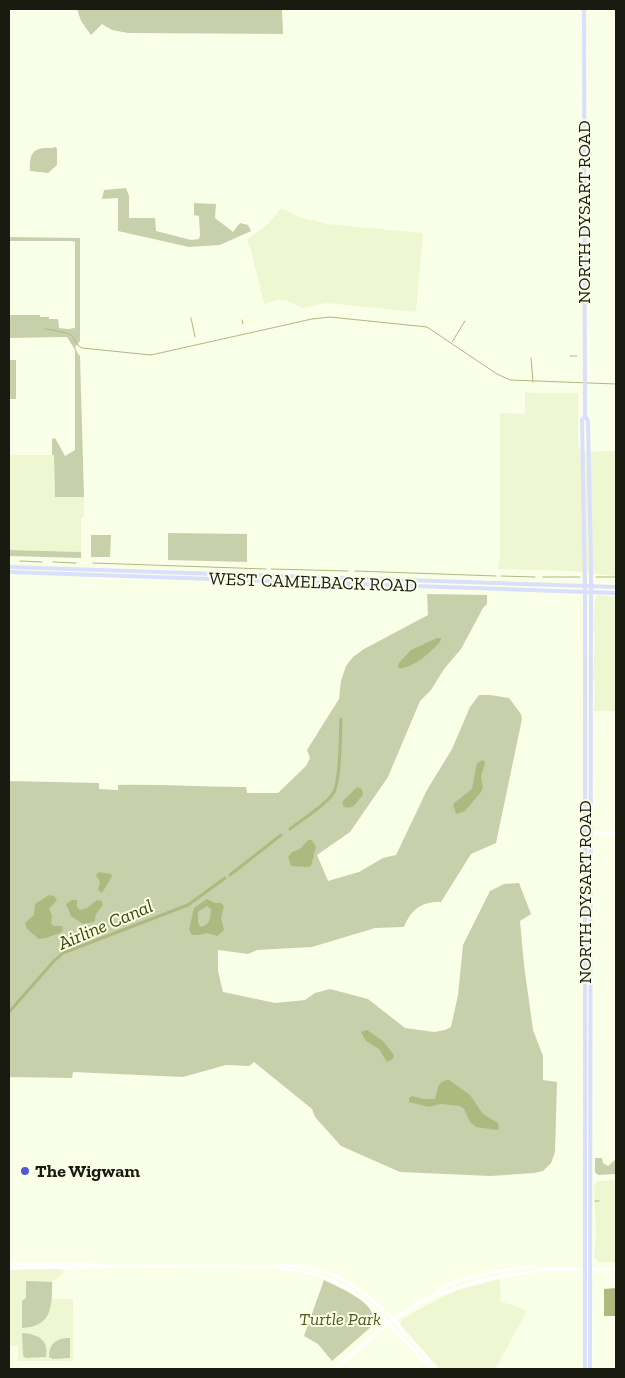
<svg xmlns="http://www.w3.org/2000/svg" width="625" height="1378" viewBox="0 0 625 1378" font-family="'Zilla Slab',serif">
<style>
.built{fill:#eff7d2}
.green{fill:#c7d0aa}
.water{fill:#aeb980;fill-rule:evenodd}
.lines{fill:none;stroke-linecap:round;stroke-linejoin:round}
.stream{stroke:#aeb980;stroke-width:1}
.canal{stroke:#aeb980;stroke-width:3}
.tertiary{stroke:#fff;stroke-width:3}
.secondary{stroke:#fff;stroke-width:3}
.primary{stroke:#dadffd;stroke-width:4}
.poi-dot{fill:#5656cd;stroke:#faffe8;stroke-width:2}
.labels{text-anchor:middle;stroke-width:4;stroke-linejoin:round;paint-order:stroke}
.street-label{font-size:18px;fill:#191b11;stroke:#faffe8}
.poi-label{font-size:18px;font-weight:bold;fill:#191b11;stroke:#faffe8;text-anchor:start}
.park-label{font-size:18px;font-style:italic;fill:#4f5919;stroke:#faffe8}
.water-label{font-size:19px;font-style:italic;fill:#3d4600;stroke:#faffe8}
</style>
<rect width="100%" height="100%" fill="#faffe8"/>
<g class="built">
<polygon points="280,209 283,209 299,217 327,224 423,233 416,312 327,303 303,308 287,301 278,300 264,304 250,247 247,240 269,223"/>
<polygon points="525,391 531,393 578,393 578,440 580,452 616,451 616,576 571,571 498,569 500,558 500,413 525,414"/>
<polygon points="9,455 54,455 55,497 84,497 84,517 81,518 81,552 9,550"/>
<polygon points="598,595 616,597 616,711 594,711 595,689 593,676 595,638 593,627 595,599"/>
<polygon points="616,1180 616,1262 598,1262 594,1257 596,1237 594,1184 598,1181"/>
<polygon points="28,1269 58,1269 64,1271 57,1279 53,1281 52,1299 73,1299 73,1359 71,1361 18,1361 18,1346 9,1346 9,1270"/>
<polygon points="500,1279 501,1302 516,1306 527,1311 495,1369 440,1369 400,1325 402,1319 442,1297 458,1290"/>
</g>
<g class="green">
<polygon points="77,9 282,9 283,34 128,33 112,30 102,24 91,35 81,21"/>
<path d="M 56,147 L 57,149 L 57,165 L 48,173 L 30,171 C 30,163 29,152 39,149 C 44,147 50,149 56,147 Z"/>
<polygon points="126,188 129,196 129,218 155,218 156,231 191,240 199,239 200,235 199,216 194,215 194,203 216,204 215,218 233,232 240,223 248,225 251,231 220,245 189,247 118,231 118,198 102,199 104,190"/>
<polygon points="9,237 80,238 80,341 75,347 78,354 80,356 84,497 55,497 54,455 52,455 52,439 55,438 65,456 75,450 75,350 67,337 9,338 9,315 40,315 40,317 49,317 49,319 58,319 59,328 68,329 75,328 75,242 73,241 9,241"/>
<rect x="9" y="360" width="7" height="39"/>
<polygon points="168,533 247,534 247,562 168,560"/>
<polygon points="91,535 111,535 110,557 91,557"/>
<polygon points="9,550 81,552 81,558 9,556"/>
<path d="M 427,594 L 487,595 L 487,604 L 483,608 L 461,649 L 444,669 L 431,690 L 420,701 L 388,777 L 350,832 L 317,855 L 328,881 L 359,872 L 383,858 L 396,855 L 427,790 L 452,749 L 470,707 L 479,695 L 490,695 L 509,698 L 521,714 L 522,719 L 496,843 L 471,854 L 441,902 C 421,901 411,910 404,927 L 375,928 L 312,947 L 257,950 L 248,954 L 218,950 L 218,971 L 223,992 L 275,1003 L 305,1000 L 315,993 L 330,989 L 368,999 L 405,1028 L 434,1032 L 445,1030 L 451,1027 L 458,995 L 463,945 L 490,891 L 504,884 L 519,883 L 531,914 L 520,921 L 524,965 L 533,1030 L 543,1056 L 543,1080 L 557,1082 L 555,1152 L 551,1163 L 543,1171 L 534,1173 L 490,1176 L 400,1172 L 341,1146 L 315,1117 L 312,1109 L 254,1062 L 249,1066 L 226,1065 L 183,1077 L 73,1072 L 72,1078 L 9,1077 L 9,781 L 99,783 L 99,789 L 118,790 L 118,785 C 159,784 199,787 240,787 L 246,787 L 247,793 L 278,793 L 306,766 L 310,758 L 307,750 L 339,699 L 341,681 L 346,666 L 353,657 L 364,649 L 428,615 Z"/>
<polygon points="595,1158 602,1158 603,1163 608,1166 616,1159 616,1174 598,1175 595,1172"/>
<path d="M 324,1280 C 337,1287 383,1304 372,1326 L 332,1361 L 318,1344 L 304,1336 Z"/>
<path d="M 26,1281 L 52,1282 C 52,1304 53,1327 22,1328 L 22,1301 L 26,1298 Z"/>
<path d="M 22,1333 C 37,1334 49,1339 46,1357 L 26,1358 L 23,1356 Z"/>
<path d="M 70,1338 L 70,1358 L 53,1359 L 49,1357 C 49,1343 57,1338 70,1338 Z"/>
</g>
<g class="water">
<path d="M 437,638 L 441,638 L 440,642 C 431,652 411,670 398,668 L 399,663 L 411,650 Z"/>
<polygon points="483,760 485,763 481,777 483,787 481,792 465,811 456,814 453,804 472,789 477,763"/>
<path d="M 357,787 L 362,789 L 363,795 C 355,803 356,809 344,807 L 342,802 Z"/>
<polygon points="308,840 312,840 316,847 311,866 308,867 291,866 288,857 292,852 300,849"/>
<polygon points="99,872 111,874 112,876 102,893 98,890 100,882 96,875"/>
<polygon points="49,895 54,896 57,900 49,909 52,915 51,924 54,926 62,926 63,930 60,933 46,938 39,939 27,929 25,923 34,915 35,904"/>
<path d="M 207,899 L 215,903 L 221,903 L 224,906 L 221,918 L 224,930 L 217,936 L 207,933 L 199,935 L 192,935 L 189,930 L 194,908 ZM 207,906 L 211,909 C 210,918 211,925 200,927 L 198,922 L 198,912 Z"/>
<polygon points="72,900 77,900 77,907 80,910 87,908 97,900 102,901 103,905 96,914 94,922 83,924 71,916 66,904"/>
<polygon points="367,1030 383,1041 394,1055 393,1059 387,1062 379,1049 366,1041 361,1032"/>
<path d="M 449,1080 L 470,1095 L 483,1114 L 498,1123 L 499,1129 L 496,1130 L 476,1127 L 470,1122 L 464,1109 L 460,1106 L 440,1104 L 429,1107 L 409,1102 L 409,1098 L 412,1096 L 424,1099 L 435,1099 C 438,1090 437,1080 449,1080 Z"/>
<polygon points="616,1288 616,1316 604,1316 604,1289"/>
</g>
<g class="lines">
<g class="stream">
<polyline points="191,318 195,337"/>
<polyline points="242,320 243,324"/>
<path d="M 45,329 C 50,330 68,332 71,335 C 76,339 75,345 82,348 L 151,355 L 312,319 L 330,317 L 427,327 L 497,374 L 510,380 L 616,384"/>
<polyline points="452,342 465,321"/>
<polyline points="570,356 577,356"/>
<polyline points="531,358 533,382"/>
<polyline points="20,561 42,562"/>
<polyline points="53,562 76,563"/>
<polyline points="93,563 266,569"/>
<polyline points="271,569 348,571"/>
<polyline points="355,571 496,576"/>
<polyline points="501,576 535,577"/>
<polyline points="543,577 580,577"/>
<polyline points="596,577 616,577"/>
<polyline points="595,1201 599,1201"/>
</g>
<g class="canal">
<path d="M 290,829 C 302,819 322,808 332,795 C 341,785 340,735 341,719"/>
<polyline points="230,875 281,835"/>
<polyline points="9,1012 54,961 63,953 188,905 225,878"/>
</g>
<g class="tertiary">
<polyline points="585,833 616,833"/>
<path d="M 9,1264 L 86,1264 L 106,1266 L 279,1267 L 282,1265 C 352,1266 385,1310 428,1359 L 429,1364"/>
<path d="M 279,1267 L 282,1269 C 352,1273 381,1315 424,1362 L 429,1364 L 435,1369"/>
<polyline points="9,1268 103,1267"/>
</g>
<g class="secondary">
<path d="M 437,1293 L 441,1294 C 460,1287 478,1280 497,1277 C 511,1274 527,1275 539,1269"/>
<path d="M 335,1369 L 388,1323 L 412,1307 L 437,1293 C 446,1278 516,1268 534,1266 L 539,1269 L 616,1269"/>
</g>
<g class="primary">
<polyline points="584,9 585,416 588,421 591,562 590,1369"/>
<polyline points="585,416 582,420 585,591 585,1369"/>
<polyline points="9,567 616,587"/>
<polyline points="9,572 616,593"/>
</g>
</g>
<circle class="poi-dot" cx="25" cy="1171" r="5"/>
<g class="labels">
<g class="street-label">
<text transform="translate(584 212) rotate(-90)" y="6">NORTH DYSART ROAD</text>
<text transform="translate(313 582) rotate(2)" y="6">WEST CAMELBACK ROAD</text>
<text transform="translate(585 892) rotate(-90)" y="6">NORTH DYSART ROAD</text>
</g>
<g class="poi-label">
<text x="35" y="1177">The Wigwam</text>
</g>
<g class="park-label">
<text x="340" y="1325">Turtle Park</text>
</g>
<g class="water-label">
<text transform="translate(105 924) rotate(-23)" y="7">Airline Canal</text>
</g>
</g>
<rect width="625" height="1378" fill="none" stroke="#191b11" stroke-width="20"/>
</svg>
